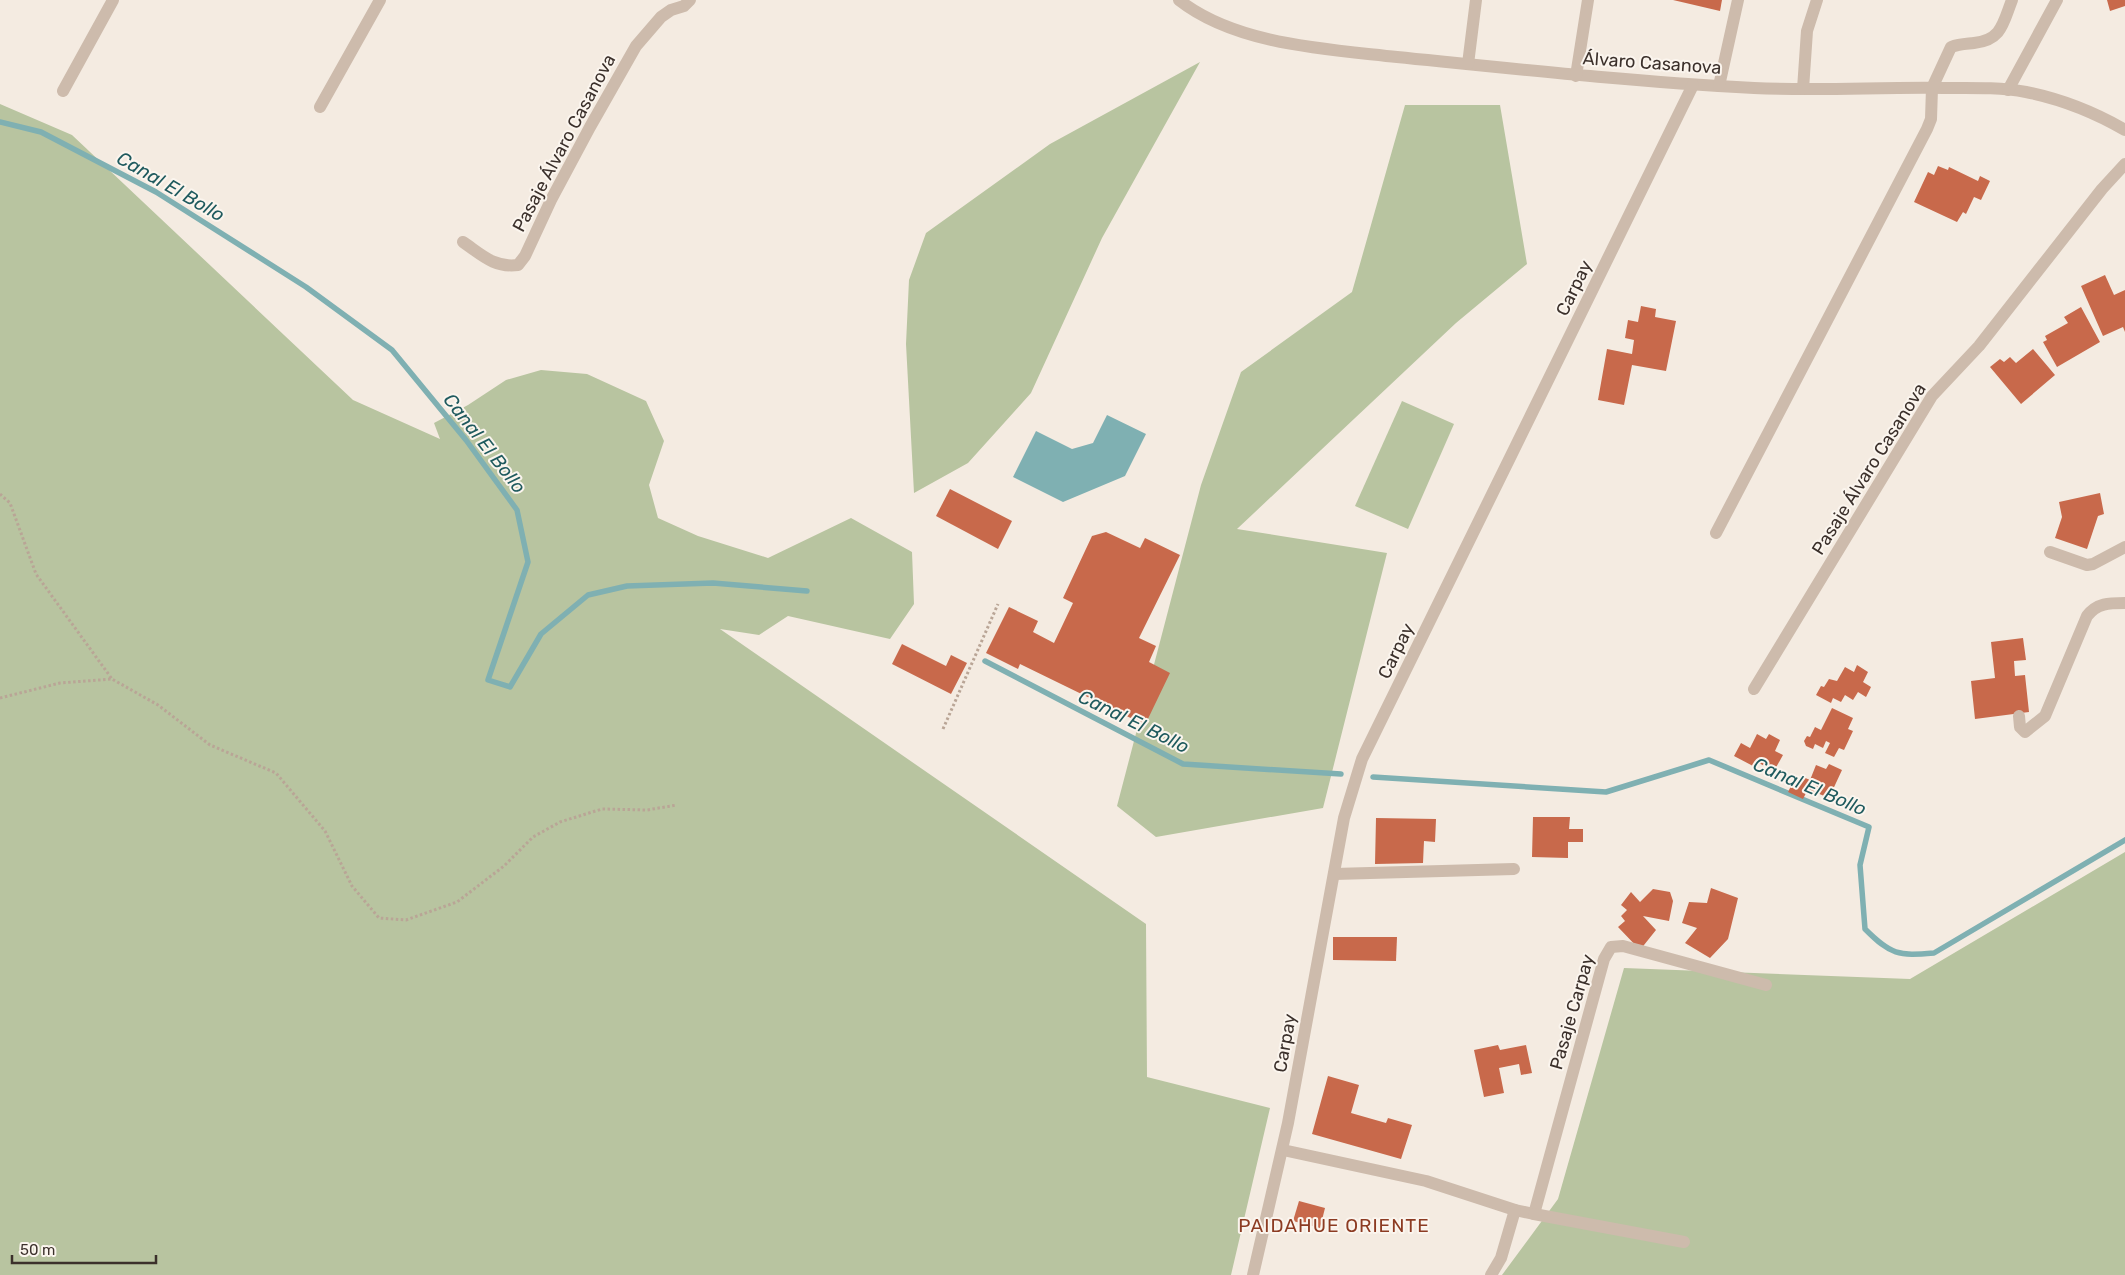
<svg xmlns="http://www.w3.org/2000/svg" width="2125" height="1275" viewBox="0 0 2125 1275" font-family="Rubik,sans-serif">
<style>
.green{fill:#b8c4a0}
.water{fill:#7fb0b2}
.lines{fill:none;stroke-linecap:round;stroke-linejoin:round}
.stream{stroke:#7fb0b2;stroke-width:5.5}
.building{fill:#c8694b}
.path{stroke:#b9a596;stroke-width:3;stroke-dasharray:2.5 2.5;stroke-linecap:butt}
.minor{stroke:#cdbbac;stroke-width:12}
.labels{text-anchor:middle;stroke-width:4;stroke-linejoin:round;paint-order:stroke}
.street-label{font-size:18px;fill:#3b302b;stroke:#fbf5ee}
.water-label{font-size:19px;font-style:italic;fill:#1f5a5e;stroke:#fbf5ee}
.neighbourhood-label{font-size:19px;letter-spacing:1px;fill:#8c3b22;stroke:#fbf5ee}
</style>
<rect width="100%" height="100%" fill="#f4ebe1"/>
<g class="green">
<polygon points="1200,62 1102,238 1031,393 968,463 914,493 906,344 909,280 926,233 1050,144"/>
<polygon points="0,104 72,135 353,400 440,439 434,423 468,405 506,380 541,370 587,374 646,401 664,441 649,485 658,518 698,536 768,558 851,518 912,552 914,604 890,639 788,616 759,635 720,629 1146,924 1147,1077 1270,1108 1231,1275 0,1275"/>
<polygon points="1405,105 1500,105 1527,264 1456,323 1237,529 1387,553 1323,808 1156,837 1117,806 1201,485 1241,372 1352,292"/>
<polygon points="1402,401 1454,424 1408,529 1355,506"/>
<polygon points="2125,852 2125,1275 1502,1275 1558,1199 1624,968 1910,979"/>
</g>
<polygon class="water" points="1107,415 1146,434 1125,476 1063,502 1013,477 1036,431 1072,449 1093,443"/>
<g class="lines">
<g class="stream">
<polyline points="0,122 41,132 156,192 306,287 392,350 466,440 517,510 528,562 488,680 510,687 541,634 588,595 627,586 713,583 807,591"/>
<polyline points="985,661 1183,764 1341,774"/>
<path d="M 1373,777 L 1606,792 L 1709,760 L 1869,827 L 1860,865 L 1865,929 C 1891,955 1898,956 1934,953 L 2125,840"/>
</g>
</g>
<g class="building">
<polygon points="1673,0 1722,0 1720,11"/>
<polygon points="2107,0 2125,0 2125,6 2110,11"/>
<polygon points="1938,166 1948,170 1949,167 1978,181 1980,176 1990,181 1981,200 1974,197 1966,214 1963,212 1957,222 1914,202 1928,172 1934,175"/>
<polygon points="2105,275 2114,295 2125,290 2125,332 2123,327 2103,336 2081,286"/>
<polygon points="1641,306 1656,309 1655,317 1676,321 1666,371 1632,365 1624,405 1598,400 1607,349 1632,354 1634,340 1625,338 1628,320 1638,322"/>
<polygon points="2081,307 2100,342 2057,367 2043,342 2047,340 2045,336 2068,323 2064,317"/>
<polygon points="2033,349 2055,375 2021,404 1990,367 2000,359 2004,362 2010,357 2016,363"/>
<polygon points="950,489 1012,521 998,549 936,516"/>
<polygon points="2100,493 2104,514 2098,516 2087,549 2055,538 2062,517 2059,502"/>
<polygon points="1106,532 1140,548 1145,538 1180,555 1139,638 1156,646 1149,662 1170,673 1145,725 1020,664 1018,669 986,653 1009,607 1038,621 1033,632 1054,643 1073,603 1063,598 1092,536"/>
<polygon points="2023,638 2026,660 2014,661 2015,676 2025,675 2029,712 1975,719 1971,681 1995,678 1991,642"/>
<polygon points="902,644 946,666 951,655 967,663 951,694 892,664"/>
<polygon points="1857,665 1868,672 1863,682 1871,687 1866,697 1858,692 1853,700 1845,695 1841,702 1833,698 1831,703 1816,695 1821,686 1824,687 1829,679 1837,681 1845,667 1854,672"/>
<polygon points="1832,708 1853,718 1848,729 1853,731 1844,750 1839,748 1834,757 1825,753 1830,743 1826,741 1823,748 1815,744 1813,749 1806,746 1804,741 1807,736 1810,737 1815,727 1821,730"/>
<polygon points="1757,734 1766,739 1769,734 1780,740 1775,751 1783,755 1774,771 1755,761 1753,766 1734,756 1741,743 1750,748"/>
<polygon points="1829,764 1842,770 1829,798 1817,793 1815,797 1806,793 1803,799 1788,792 1793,782 1799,785 1803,777 1810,780 1816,765 1826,769"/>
<polygon points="1533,817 1570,817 1569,829 1583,829 1583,842 1568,842 1568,858 1532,857"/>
<polygon points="1376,818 1436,819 1435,842 1424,841 1423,863 1375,864"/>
<polygon points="1711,888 1738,898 1728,939 1710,958 1685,943 1697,928 1682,923 1689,902 1707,903"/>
<polygon points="1653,889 1670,892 1673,901 1669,921 1643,916 1656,930 1640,950 1618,927 1625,921 1621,916 1627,910 1621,905 1631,892 1640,902"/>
<polygon points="1333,937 1397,937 1396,961 1333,960"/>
<polygon points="1498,1045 1500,1050 1526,1045 1532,1073 1521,1075 1519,1064 1499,1068 1504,1093 1484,1097 1474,1050"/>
<polygon points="1328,1076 1359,1085 1351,1113 1386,1123 1388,1118 1412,1125 1401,1159 1312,1134"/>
<polygon points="1299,1201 1325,1208 1320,1228 1293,1221"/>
</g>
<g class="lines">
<g class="path">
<polyline points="0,494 10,503 36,574 112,679"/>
<polyline points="0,698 60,683 112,679 158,705 210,745 276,773 325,831 352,886 379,918 406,920 457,902 504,866 533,837 560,822 602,809 647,810 677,805"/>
<polyline points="943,729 998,604"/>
</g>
<g class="minor">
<path d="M 1179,0 C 1236,45 1327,49 1397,57 C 1516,69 1635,82 1754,88 C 1817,91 1881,87 1944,88 C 1971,88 1999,87 2026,92 C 2061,99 2094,112 2125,130"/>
<polyline points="1468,64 1476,0"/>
<polyline points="1576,76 1588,0"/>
<polyline points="1719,86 1738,0"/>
<polyline points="1803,89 1807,31 1817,0"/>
<polyline points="2008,90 2057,0"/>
<polyline points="63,91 113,0"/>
<polyline points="320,107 380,0"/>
<path d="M 463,242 C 482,255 494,268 518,265 L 525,256 L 551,200 L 590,127 L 636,46 L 661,17 L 671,10 L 684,6 L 690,0"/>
<path d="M 1716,533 L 1927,129 L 1931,119 L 1932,88 L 1951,47 C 1959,44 1965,44 1974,43 C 2002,40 2003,23 2012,0"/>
<polyline points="2050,552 2087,565 2093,564 2125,547"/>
<polyline points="1754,689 1932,396 1979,346 2102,189 2125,164"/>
<path d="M 2019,716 L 2020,727 L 2025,732 L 2045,716 L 2087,616 C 2097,603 2109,603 2125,603"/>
<polyline points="1334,874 1514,869"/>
<polyline points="1283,1150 1426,1181 1515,1210 1534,1214 1604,959 1611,947 1623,946 1766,985"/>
<polyline points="1534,1214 1684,1242"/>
<polyline points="1253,1275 1288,1123 1344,818 1362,759 1693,85"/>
<polyline points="1491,1275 1501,1258 1515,1210"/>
</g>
</g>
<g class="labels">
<g class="street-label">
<text transform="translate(1652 63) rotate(4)" y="6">Álvaro Casanova</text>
<text transform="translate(564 143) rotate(-62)" y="6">Pasaje Álvaro Casanova</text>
<text transform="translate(1574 288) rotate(-64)" y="6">Carpay</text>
<text transform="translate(1869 469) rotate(-58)" y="6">Pasaje Álvaro Casanova</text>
<text transform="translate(1396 651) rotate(-64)" y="6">Carpay</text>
<text transform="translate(1572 1012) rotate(-74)" y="6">Pasaje Carpay</text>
<text transform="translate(1285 1043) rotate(-80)" y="6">Carpay</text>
</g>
<g class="water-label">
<text transform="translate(171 186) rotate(30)" y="7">Canal El Bollo</text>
<text transform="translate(485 443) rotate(52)" y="7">Canal El Bollo</text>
<text transform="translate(1134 721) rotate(26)" y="7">Canal El Bollo</text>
<text transform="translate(1810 786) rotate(23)" y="7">Canal El Bollo</text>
</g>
<g class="neighbourhood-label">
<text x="1334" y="1232">PAIDAHUE ORIENTE</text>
</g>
</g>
<path d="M12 1255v8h144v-8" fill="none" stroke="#3b302b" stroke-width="2.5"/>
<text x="20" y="1255" font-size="15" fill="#3b302b" stroke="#fbf5ee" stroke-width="4" paint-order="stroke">50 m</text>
</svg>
